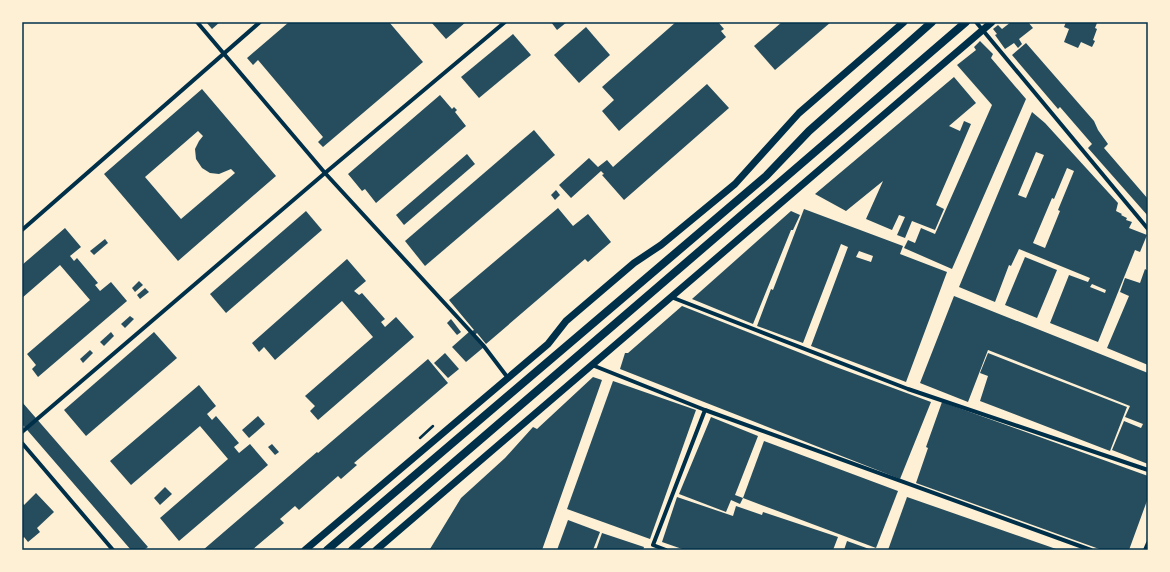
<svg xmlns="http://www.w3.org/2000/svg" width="1170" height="572" viewBox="0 0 1170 572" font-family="'Fira Sans',sans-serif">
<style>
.building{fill:#264d5e;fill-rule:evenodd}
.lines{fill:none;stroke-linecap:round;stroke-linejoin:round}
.path{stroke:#003049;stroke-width:2.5}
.minor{stroke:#003049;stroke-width:4}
.tertiary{stroke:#003049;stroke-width:7}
.secondary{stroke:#003049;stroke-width:8}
.neatline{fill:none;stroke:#003049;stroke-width:1.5}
</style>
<rect width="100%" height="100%" fill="#fdf0d5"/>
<g class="building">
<polygon points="206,22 220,22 212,29"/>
<polygon points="289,22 389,22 423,62 323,147 318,142 323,137 258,60 253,65 247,58"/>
<polygon points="431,22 466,22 446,39"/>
<polygon points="551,22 567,22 557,30"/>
<polygon points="676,22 718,22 724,29 721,31 726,37 619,131 602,111 614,100 602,87"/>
<polygon points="782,22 831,22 775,70 754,46"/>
<polygon points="1011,22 1028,22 1033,28 1019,39 1022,44 1018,48 1014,43 1005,49 995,35 997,34 993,29 998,25 1002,29"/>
<polygon points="1066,22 1095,22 1097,23 1095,28 1097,29 1093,40 1095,41 1092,47 1081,42 1078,48 1064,42 1069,29 1064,27"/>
<polygon points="586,27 610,55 579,83 554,55"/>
<polygon points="513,34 531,55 479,98 461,77"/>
<polygon points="980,41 993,54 991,58 1026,99 952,269 904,248 908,240 915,243 921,228 935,234 992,105 957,65 976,50 974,47"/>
<polygon points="1026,43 1094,121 1098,130 1108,144 1104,148 1148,199 1148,216 1088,148 1092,144 1060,107 1058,109 1012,55"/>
<polygon points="954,77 976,103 949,126 960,131 964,121 971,124 936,205 944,209 935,230 912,221 905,238 897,235 905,217 899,215 892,230 866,219 883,181 846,211 815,194"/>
<polygon points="707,84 729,108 624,200 602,175 604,174 601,171 571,198 559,185 589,158 598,167 607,160 613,167"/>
<path d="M 202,89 L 276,176 L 178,261 L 104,174 ZM 198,131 L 203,136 L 199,141 L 195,149 L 196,159 L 202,168 L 210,173 L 219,174 L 231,169 L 235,173 L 181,219 L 145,177 Z"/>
<polygon points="440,95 452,109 454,107 457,110 455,112 466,126 376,203 365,189 362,191 348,174"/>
<path d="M 1032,112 L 1045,123 L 1118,203 L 1116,211 L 1122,214 L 1121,215 L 1127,218 L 1126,220 L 1132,222 L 1129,228 L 1147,235 L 1140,252 L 1135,250 L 1098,342 L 1050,323 L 1069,275 L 1088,282 L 1090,278 L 1019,249 L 1011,266 L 1009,265 L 995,302 L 959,287 ZM 1036,152 L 1044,155 L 1026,198 L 1018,195 ZM 1067,168 L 1074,171 L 1058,210 L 1060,211 L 1045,248 L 1033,243 L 1052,198 L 1054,199 ZM 1092,284 L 1106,290 L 1105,293 L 1090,287 Z"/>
<polygon points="534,130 555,155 425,266 405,241"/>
<polygon points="467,154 475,164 404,225 396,215"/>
<polygon points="556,190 560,195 555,200 551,195"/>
<polygon points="558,208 573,226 588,214 611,242 588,262 585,259 486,344 477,333 475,335 472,331 474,330 449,300"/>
<path d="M 804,209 L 903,246 L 900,254 L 947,272 L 906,382 L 811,346 L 848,247 L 841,244 L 803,343 L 757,326 L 771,289 L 773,290 ZM 859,251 L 873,256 L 871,262 L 856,257 Z"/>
<polygon points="306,211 322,230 226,313 210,294"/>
<polygon points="791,211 800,215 793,230 791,230 753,324 692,299"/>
<polygon points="65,228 81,247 70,256 74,261 77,258 98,283 95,285 100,291 111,282 127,301 38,377 32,369 36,365 27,354 90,300 60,265 22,298 22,265"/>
<polygon points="105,239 108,243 94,255 90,251"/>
<polygon points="1025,257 1057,270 1037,318 1005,305"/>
<polygon points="347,259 366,281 354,291 359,295 362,293 385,319 381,322 385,327 396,317 414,337 318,420 310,411 315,406 305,396 373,337 342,301 275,360 264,347 259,352 252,343"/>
<polygon points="1145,269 1148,271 1148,365 1107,348 1129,296 1120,292 1125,278 1140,283"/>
<polygon points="139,281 143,285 135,292 132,288"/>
<polygon points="145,288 149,292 140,299 137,295"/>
<polygon points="954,296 1148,373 1148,464 1112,450 1124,421 1141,428 1143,424 1125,417 1130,406 988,350 968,402 920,383"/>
<polygon points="682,306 836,367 931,402 900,479 620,369 625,353 628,353"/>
<polygon points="130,316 134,319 125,328 121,324"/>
<polygon points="451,319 461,332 457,335 447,323"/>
<polygon points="470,331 484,347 466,362 452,347"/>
<polygon points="111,332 114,336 104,346 100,342"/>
<polygon points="154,332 177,358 86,436 64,410"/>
<polygon points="90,350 93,353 83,363 80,359"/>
<polygon points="445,353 459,369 448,378 434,363"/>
<polygon points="988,353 1127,407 1110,451 980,401 988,376 980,373"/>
<polygon points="428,359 448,383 354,463 357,465 341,479 338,476 299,510 295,506 280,519 284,523 252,550 203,550 317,452 318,453"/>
<polygon points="593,377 602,380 542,550 433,550 430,549 461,498 505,458 533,427 537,429"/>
<polygon points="613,381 696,410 650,539 567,509"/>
<polygon points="199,385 216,406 207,414 212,420 216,416 239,443 234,447 239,453 250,444 268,465 179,541 160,518 228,459 200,426 131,485 110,461"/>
<polygon points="22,402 148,547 145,549 146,550 131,550 22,424"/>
<polygon points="942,402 1148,476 1148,498 1129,550 1102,550 916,483 928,448 926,447"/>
<polygon points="258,416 265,424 249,438 242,430"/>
<polygon points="711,417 758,436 735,495 743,498 740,504 731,500 726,512 679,494"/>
<polygon points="764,441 898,491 876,548 743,498"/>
<polygon points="272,444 279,452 275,455 268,447"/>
<polygon points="165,487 172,494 160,505 154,498"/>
<polygon points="36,493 54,512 37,528 40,532 28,542 24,537 22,539 22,502 24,505"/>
<polygon points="677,497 733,516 736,506 762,515 763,512 838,537 833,550 685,550 662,542"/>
<polygon points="907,497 1059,550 888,550"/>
<polygon points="568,520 600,532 593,550 557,550"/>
<polygon points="602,533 644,547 643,550 596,550"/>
<polygon points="847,541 872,550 844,550"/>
</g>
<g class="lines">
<polyline class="path" points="420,438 433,426"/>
<g class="minor">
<polyline points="197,22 325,173 483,345 508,378"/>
<polyline points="976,22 1148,229"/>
<polyline points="22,230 260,22"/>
<polyline points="671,297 908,389 1148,470"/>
<polyline points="592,365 705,410 1091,550"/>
<polyline points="22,432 325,173 505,22"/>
<polyline points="22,443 113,550"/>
<polyline points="666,550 653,545 705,410"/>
<polyline points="1145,550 1148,543"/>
</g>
<g class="tertiary">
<polyline points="305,550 548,344 566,321 634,263 661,245 735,184 799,113 904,22"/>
<polyline points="376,550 992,22"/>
</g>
<g class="secondary">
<polyline points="327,550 766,176 809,131 932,22"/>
<polyline points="352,550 966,22"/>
</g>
</g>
<rect width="1170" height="572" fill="none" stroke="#fdf0d5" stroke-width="46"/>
<rect x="23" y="23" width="1124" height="526" class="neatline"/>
</svg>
